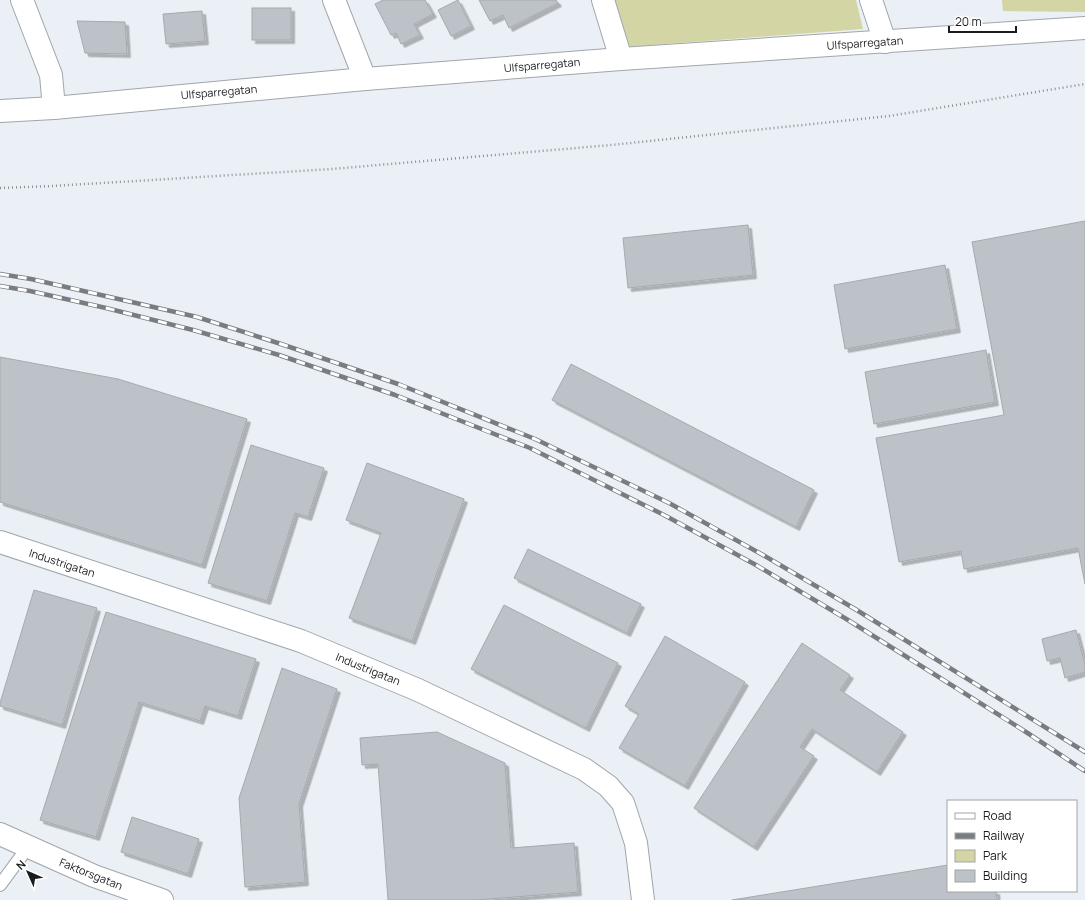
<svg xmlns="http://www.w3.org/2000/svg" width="1085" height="900" viewBox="0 0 1085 900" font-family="Manrope,sans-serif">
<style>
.green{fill:#d3d6a4}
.building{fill:#bcc2c7;stroke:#a5aaaf;filter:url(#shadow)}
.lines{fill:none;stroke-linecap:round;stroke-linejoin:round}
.lane-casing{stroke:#a1a6ab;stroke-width:14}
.street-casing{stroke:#a1a6ab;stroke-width:24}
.path{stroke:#8b8f93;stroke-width:2.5;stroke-dasharray:1 3;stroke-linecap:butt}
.lane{stroke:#fff;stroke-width:12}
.street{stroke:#fff;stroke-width:22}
.rail-casing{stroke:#797d81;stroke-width:4.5}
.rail{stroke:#fff;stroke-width:3;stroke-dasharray:9;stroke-linecap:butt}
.labels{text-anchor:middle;stroke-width:4;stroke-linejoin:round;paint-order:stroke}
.street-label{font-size:11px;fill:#191b1d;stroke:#fff}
</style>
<defs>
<filter id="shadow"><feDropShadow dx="3.5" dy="3.5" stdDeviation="0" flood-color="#0004"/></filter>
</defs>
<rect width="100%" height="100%" fill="#eaf0f5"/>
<g class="green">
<polygon points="613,0 856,0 863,29 626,47"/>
<polygon points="1002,0 1085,0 1085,12 1003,11"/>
</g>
<g class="building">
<polygon points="383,0 425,0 433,14 414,24 420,35 401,44 396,33 391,35 375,4"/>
<polygon points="458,0 471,26 451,36 438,10"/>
<polygon points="479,0 556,0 558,3 509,28 503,15 490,21"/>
<rect x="252" y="8" width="39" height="32"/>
<polygon points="202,11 205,41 166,44 163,14"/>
<polygon points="77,21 125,22 127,54 85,53"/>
<polygon points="1085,221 1085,584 1078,548 964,569 961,551 899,562 876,438 1004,415 972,242"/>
<polygon points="748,225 753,275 628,288 623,238"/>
<polygon points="945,265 957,329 845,349 834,285"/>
<polygon points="986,350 995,402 874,424 865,372"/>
<polygon points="0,357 118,379 247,419 202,565 0,502"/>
<polygon points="571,364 814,490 796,527 552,400"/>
<polygon points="251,445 324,468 308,517 295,513 267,601 208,583"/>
<polygon points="367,463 464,499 412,641 349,618 381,533 346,520"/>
<polygon points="528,549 641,604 627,633 514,578"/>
<polygon points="34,590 97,608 62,725 0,706 0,703"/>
<polygon points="504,605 618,663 586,728 471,669"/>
<polygon points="106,612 256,659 238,716 205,706 200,721 139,702 96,837 40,820"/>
<polygon points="1076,630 1085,665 1085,672 1065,678 1060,658 1047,661 1042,639"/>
<polygon points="665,636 745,682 685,786 619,748 639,714 625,706"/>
<polygon points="802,643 850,675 840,690 903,732 877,772 812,729 800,747 814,756 754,847 694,808"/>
<polygon points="282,668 337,689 299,804 305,882 245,887 239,798"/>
<polygon points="437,732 505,763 511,848 574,843 578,892 476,900 388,900 378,764 362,765 360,738"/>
<polygon points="132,817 199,839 188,874 121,852"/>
<polygon points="948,865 948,891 996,891 997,900 732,900"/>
</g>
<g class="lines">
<defs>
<polyline id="lane" points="0,885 28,847"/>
<g id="street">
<polyline points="22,0 51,75 54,108"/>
<polyline points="334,0 365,79"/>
<polyline points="603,0 621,59"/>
<polyline points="871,0 885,42"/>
<polyline points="0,111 54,108 365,79 621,59 1085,28"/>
<polyline points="0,542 301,641 418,690 584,769 608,786 623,803 636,843 643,900"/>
<polyline points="0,834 94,876 162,900"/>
</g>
</defs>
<use href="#lane" class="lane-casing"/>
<use href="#street" class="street-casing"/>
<polyline class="path" points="0,188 53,186 332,169 611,145 889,116 1085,84"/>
<use href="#lane" class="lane"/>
<use href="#street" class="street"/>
<defs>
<g id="rail">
<polyline points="0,274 31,279 197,317 281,344 398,384 535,439 669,503 763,555 855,609 1085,752"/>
<polyline points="0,286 30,291 106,308 193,330 279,355 395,395 530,448 664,515 756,565 848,620 1026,732 1085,771"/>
</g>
</defs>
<use href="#rail" class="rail-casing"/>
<use href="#rail" class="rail"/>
</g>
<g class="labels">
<g class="street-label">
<text transform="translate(865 43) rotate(-4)" y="4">Ulfsparregatan</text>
<text transform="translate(542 65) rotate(-5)" y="4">Ulfsparregatan</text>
<text transform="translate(219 92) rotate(-5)" y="4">Ulfsparregatan</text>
<text transform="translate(62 563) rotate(18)" y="4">Industrigatan</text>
<text transform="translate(368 669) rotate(22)" y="4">Industrigatan</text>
<text transform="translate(91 874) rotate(22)" y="4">Faktorsgatan</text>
</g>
</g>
<rect x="947" y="800" width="130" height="92" fill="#ffffff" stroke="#a3a4a5"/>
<rect x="955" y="813" width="20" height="6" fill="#ffffff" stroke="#a3a4a5"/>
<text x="983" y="820" font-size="12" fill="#191b1d">Road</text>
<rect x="955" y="833" width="20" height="6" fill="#797d81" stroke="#a3a4a5"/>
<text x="983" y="840" font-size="12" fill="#191b1d">Railway</text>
<rect x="955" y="850" width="20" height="12" fill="#d3d6a4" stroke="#a3a4a5"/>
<text x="983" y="860" font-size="12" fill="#191b1d">Park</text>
<rect x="955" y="870" width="20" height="12" fill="#bcc2c7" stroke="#a3a4a5"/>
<text x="983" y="880" font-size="12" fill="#191b1d">Building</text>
<g transform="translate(28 872) rotate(315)" stroke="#ffffff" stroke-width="3" paint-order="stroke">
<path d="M0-3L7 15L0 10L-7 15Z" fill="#191b1d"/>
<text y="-6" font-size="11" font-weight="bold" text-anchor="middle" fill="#191b1d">N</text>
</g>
<path d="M949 26v6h67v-6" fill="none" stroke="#191b1d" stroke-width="2"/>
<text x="955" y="26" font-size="12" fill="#191b1d" stroke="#ffffff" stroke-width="3" paint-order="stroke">20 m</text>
</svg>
